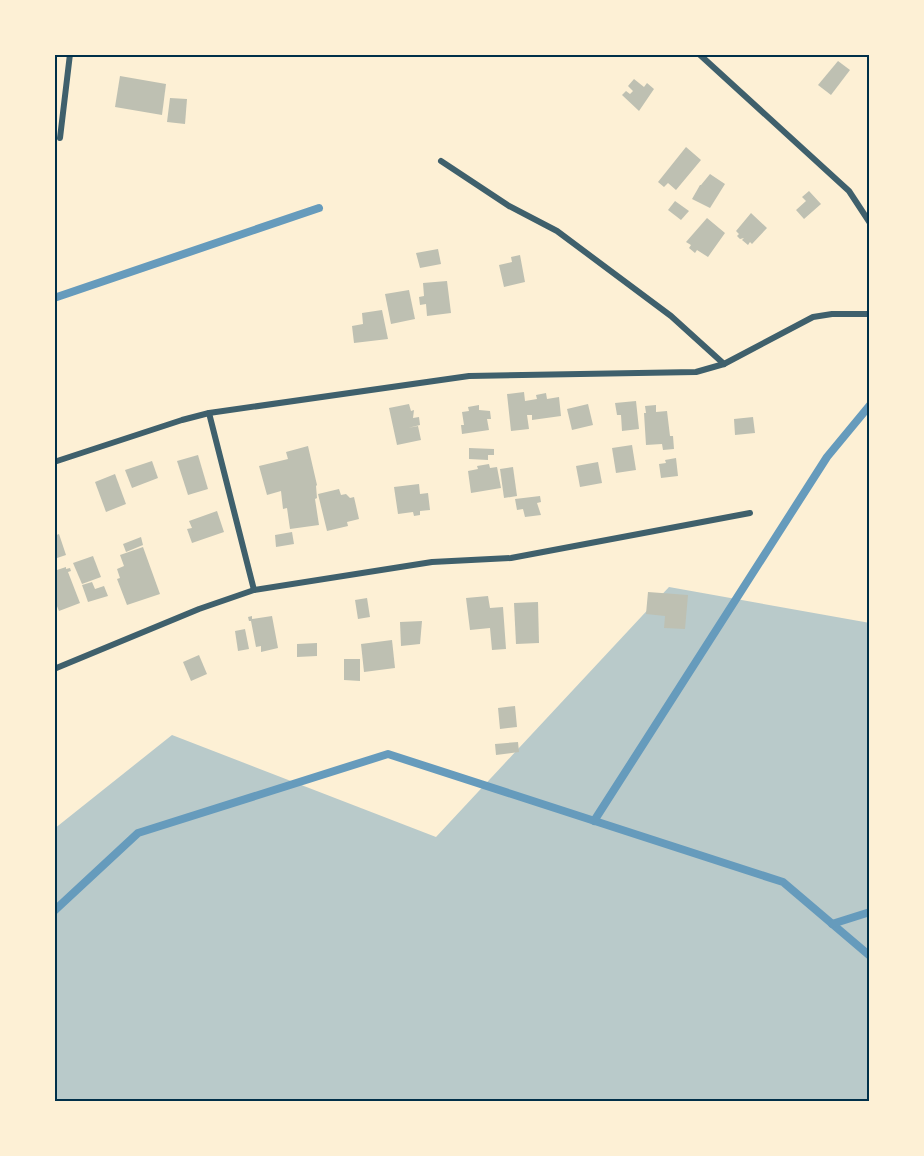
<svg xmlns="http://www.w3.org/2000/svg" width="924" height="1156" viewBox="0 0 924 1156" font-family="'Alegreya Sans',sans-serif">
<style>
.green{fill:#b9caca}
.lines{fill:none;stroke-linecap:round;stroke-linejoin:round}
.stream{stroke:#669bbc;stroke-width:8}
.building{fill:#bec0b2}
.minor{stroke:#3f606c;stroke-width:6}
.neatline{fill:none;stroke:#003049;stroke-width:2}
</style>
<rect width="100%" height="100%" fill="#fdf0d5"/>
<polygon class="green" points="669,587 870,623 870,1102 54,1102 54,829 172,735 436,837"/>
<g class="lines">
<g class="stream">
<polyline points="54,298 319,208"/>
<polyline points="594,821 827,457 870,405"/>
<polyline points="54,911 138,833 388,754 783,882 870,956"/>
<polyline points="832,924 870,912"/>
</g>
</g>
<g class="building">
<polygon points="838,61 850,70 831,95 818,85"/>
<polygon points="120,76 166,84 162,115 115,107"/>
<polygon points="634,79 644,87 647,83 654,89 639,111 622,95 626,91 630,94 633,91 628,86"/>
<polygon points="170,98 187,99 185,124 167,122"/>
<polygon points="686,147 701,160 676,190 668,183 664,187 658,182"/>
<polygon points="710,174 725,184 710,208 692,199 700,185 701,185"/>
<polygon points="809,191 821,204 804,219 796,210 806,201 802,197"/>
<polygon points="675,201 689,211 681,220 668,210"/>
<polygon points="751,213 767,228 752,244 750,242 748,245 742,240 744,238 740,239 737,236 739,234 736,231"/>
<polygon points="707,218 725,233 708,257 697,250 695,253 689,248 691,245 686,242"/>
<polygon points="438,249 441,264 420,268 416,253"/>
<polygon points="520,255 525,282 504,287 499,265 512,262 511,257"/>
<polygon points="447,281 451,313 427,316 426,304 420,305 419,297 424,296 423,283"/>
<polygon points="409,290 415,319 391,324 385,294"/>
<polygon points="382,310 388,339 354,343 352,326 363,324 362,313"/>
<polygon points="524,392 525,401 537,399 536,395 546,393 547,399 559,397 561,416 532,420 532,415 527,415 529,429 511,431 507,394"/>
<polygon points="636,401 639,429 622,431 621,415 617,415 615,403"/>
<polygon points="409,404 411,411 414,410 413,418 419,417 420,425 408,428 418,426 421,440 397,445 389,408"/>
<polygon points="588,404 593,425 572,430 567,409"/>
<polygon points="479,405 479,410 490,411 491,419 487,419 489,430 462,434 461,425 464,425 462,412 469,411 468,407"/>
<polygon points="656,405 656,412 667,411 670,436 673,436 674,449 663,450 662,444 646,445 644,413 646,413 645,406"/>
<polygon points="753,417 755,433 735,435 734,419"/>
<polygon points="632,445 636,470 616,473 612,448"/>
<polygon points="308,446 317,485 316,486 317,498 315,499 319,525 290,529 287,508 283,509 281,491 267,495 259,466 288,459 286,452"/>
<polygon points="469,448 494,449 494,455 488,455 488,460 469,459"/>
<polygon points="198,455 208,489 188,495 177,461"/>
<polygon points="676,458 678,476 661,478 659,464 666,463 665,460"/>
<polygon points="152,461 158,478 132,488 125,470"/>
<polygon points="598,462 602,483 580,487 576,466"/>
<polygon points="489,464 490,468 497,467 501,488 471,493 468,471 478,469 477,466"/>
<polygon points="513,467 517,496 504,498 500,469"/>
<polygon points="115,474 126,504 106,512 95,482"/>
<polygon points="419,484 420,494 428,493 430,510 420,511 420,515 414,516 413,512 398,514 394,487"/>
<polygon points="339,489 341,495 346,494 350,498 354,497 359,519 347,522 348,526 327,531 318,494"/>
<polygon points="540,496 541,502 537,503 541,515 525,517 523,509 517,510 515,499"/>
<polygon points="217,511 224,532 192,543 187,529 192,528 189,521"/>
<polygon points="292,532 294,544 276,547 275,535"/>
<polygon points="59,534 66,555 54,559 54,536"/>
<polygon points="141,537 143,545 126,552 123,544"/>
<polygon points="143,547 160,594 127,605 117,579 120,578 117,569 124,566 120,555"/>
<polygon points="93,556 101,577 82,584 73,563"/>
<polygon points="66,567 66,569 70,568 71,571 68,572 80,603 59,611 54,599 54,571"/>
<polygon points="92,582 95,589 104,586 108,596 88,602 82,585"/>
<polygon points="648,592 688,595 685,629 664,628 665,616 646,614"/>
<polygon points="488,596 490,608 503,607 506,649 492,650 490,628 470,630 466,598"/>
<polygon points="367,598 370,617 358,619 355,600"/>
<polygon points="538,602 539,643 516,644 514,603"/>
<polygon points="252,616 252,619 272,616 278,648 261,652 261,646 256,647 251,621 249,621 248,617"/>
<polygon points="422,621 420,644 401,646 400,622"/>
<polygon points="245,629 249,649 238,651 235,631"/>
<polygon points="392,640 395,668 364,672 361,644"/>
<polygon points="317,643 317,656 297,657 297,644"/>
<polygon points="199,655 207,674 191,681 183,662"/>
<polygon points="344,659 360,659 360,681 344,680"/>
<polygon points="515,706 517,727 500,729 498,708"/>
<polygon points="518,742 519,752 496,755 495,744"/>
</g>
<g class="lines">
<g class="minor">
<polyline points="699,54 849,191 870,223"/>
<polyline points="60,138 70,54"/>
<polyline points="441,161 509,206 557,231 671,316 724,364"/>
<polyline points="209,413 254,590"/>
<polyline points="54,462 182,420 209,413 469,376 696,372 724,364 813,317 832,314 870,314"/>
<polyline points="54,669 199,609 254,590 432,562 511,558 750,513"/>
</g>
</g>
<rect width="924" height="1156" fill="none" stroke="#fdf0d5" stroke-width="111"/>
<rect x="56" y="56" width="812" height="1044" class="neatline"/>
</svg>
